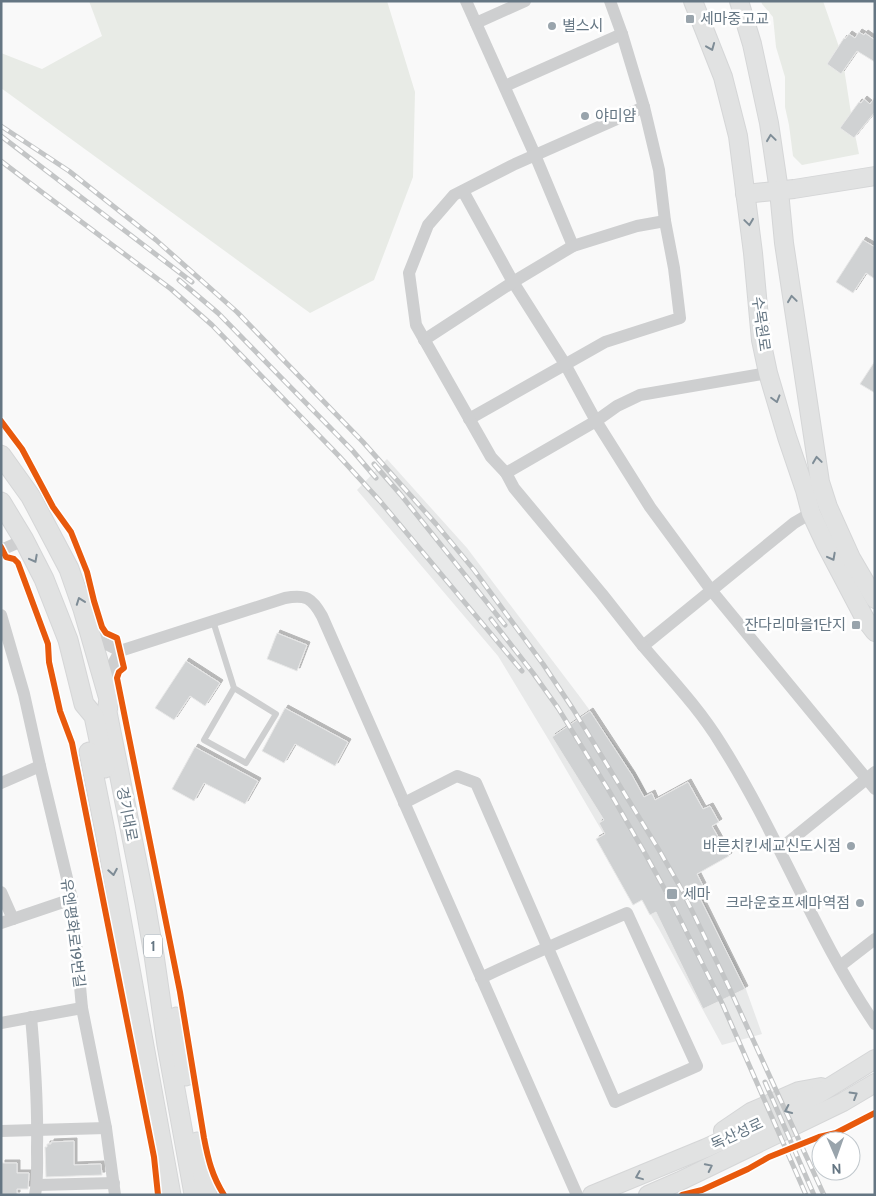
<svg xmlns="http://www.w3.org/2000/svg" width="876" height="1196" viewBox="0 0 876 1196" font-family="Cabin,'Noto Sans KR',sans-serif">
<style>
.built{fill:#e8e9e9}
.green{fill:#e8ebe6}
.building{fill:#d0d2d3;stroke:#e8e8e8;filter:url(#shadow)}
.lines{fill:none;stroke-linecap:round;stroke-linejoin:round}
.secondary-casing{stroke:#d5d6d7;stroke-width:20}
.primary-casing{stroke:#d5d6d7;stroke-width:21}
.lane{stroke:#cecfd0;stroke-width:6}
.street{stroke:#cecfd0;stroke-width:12}
.secondary{stroke:#e1e2e2;stroke-width:18}
.primary{stroke:#e1e2e2;stroke-width:19}
.rail-casing{stroke:#c3c5c6;stroke-width:5}
.rail{stroke:#fff;stroke-width:3;stroke-dasharray:9;stroke-linecap:butt}
.cycleway-casing{stroke:#fff;stroke-width:9}
.cycleway{stroke:#e8590c;stroke-width:6}
.oneway{stroke:#7e8c96}
.poi-dot{fill:#99a4ac;stroke:#fff;stroke-width:2}
.labels{text-anchor:middle;stroke-width:5;stroke-linejoin:round;paint-order:stroke}
.shield{fill:#fff;stroke:#939fa8;stroke-width:1}
.shield-label{font-size:14px;font-weight:bold;fill:#657683}
.poi-label{font-size:15px;fill:#657683;stroke:#fff;text-anchor:start}
.street-label{font-size:15px;fill:#657683;stroke:#fff}
</style>
<defs>
<filter id="shadow"><feDropShadow dx="3" dy="-3" stdDeviation="0" flood-color="#0004"/></filter>
</defs>
<rect width="100%" height="100%" fill="#f9f9f9"/>
<polygon class="built" points="387,459 467,548 580,697 640,779 738,967 762,1034 722,1045 659,929 550,742 498,656 357,490"/>
<g class="green">
<polygon points="89,1 387,1 415,92 413,177 374,280 310,313 1,88 1,53 42,69 102,36"/>
<polygon points="761,1 823,1 839,47 844,68 852,120 859,154 802,165 793,156 789,125 785,107 785,77 776,47 773,17 762,4"/>
</g>
<g class="building">
<polygon points="859,32 864,35 865,33 875,40 875,62 857,51 841,74 827,64 844,38 845,39 849,34 855,38"/>
<polygon points="875,97 875,112 857,134 854,138 840,128 859,102 861,103 864,99 870,104"/>
<polygon points="863,240 875,247 875,279 866,273 853,293 836,282"/>
<polygon points="875,361 875,393 860,384"/>
<polygon points="277,633 307,645 297,671 267,659"/>
<polygon points="186,661 220,683 205,706 190,696 174,720 155,708"/>
<polygon points="285,708 348,742 335,766 295,744 284,763 262,751"/>
<polygon points="590,711 632,775 644,797 652,793 655,800 688,782 703,809 710,806 719,822 712,826 729,856 697,874 703,886 696,890 745,989 703,1009 656,912 650,915 642,900 633,905 596,839 605,834 599,823 604,820 552,737"/>
<polygon points="195,747 258,781 245,804 204,783 194,801 172,789"/>
<polygon points="74,1141 74,1165 101,1164 102,1175 46,1177 45,1147 47,1147 47,1144 51,1144 51,1142"/>
<polygon points="2,1163 17,1163 17,1173 29,1173 28,1189 17,1189 17,1195 2,1195"/>
</g>
<g class="lines">
<defs>
<g id="secondary">
<polyline points="693,1 723,77 738,136 753,253 761,340 768,373 787,437 805,490 811,513 825,543 865,619 875,632"/>
<polyline points="739,1 752,44 769,123 779,191 784,243 820,482 828,507 851,558 875,599"/>
<polyline points="745,194 794,189 875,176"/>
<polyline points="723,1131 751,1112 799,1091 821,1087"/>
<polyline points="592,1195 706,1148 804,1103 875,1059"/>
<polyline points="648,1195 680,1181 843,1102 875,1083"/>
</g>
<g id="primary">
<polyline points="1,455 31,497 69,569 83,609 109,699 107,712 145,903 154,955 167,1045 194,1194"/>
<polyline points="1,502 24,540 44,579 68,640 84,704 94,716 105,768"/>
<polyline points="89,752 106,836 171,1195"/>
<polyline points="176,1017 186,1076"/>
<polyline points="197,1142 207,1195"/>
</g>
</defs>
<use href="#secondary" class="secondary-casing"/>
<use href="#primary" class="primary-casing"/>
<polyline class="lane" points="213,621 234,688 276,714 246,763 204,740 234,688"/>
<g class="street">
<polyline points="466,1 535,155 573,246"/>
<polyline points="476,23 525,1"/>
<polyline points="505,86 622,34"/>
<polyline points="463,191 513,282 565,364 596,421 650,507 711,590 875,789"/>
<polyline points="424,340 513,282 573,246 637,226 665,221"/>
<polyline points="469,419 605,342 680,318 674,268 665,221 659,170 644,107 622,34 610,1"/>
<polyline points="506,473 491,457 416,325 409,273 428,225 454,195 515,164 644,107"/>
<path d="M 818,511 L 811,513 L 794,523 L 643,646 C 670,678 699,708 721,744 C 778,834 815,936 875,1024"/>
<polyline points="1,550 24,540"/>
<polyline points="1,615 24,694 40,766 72,899 82,1008 106,1128 115,1195"/>
<polyline points="92,632 100,641 120,651"/>
<polyline points="643,646 602,594 514,488 506,473 596,421 617,406 640,395 768,373"/>
<path d="M 106,689 L 114,662 L 120,651 L 285,598 C 306,594 312,598 322,616 L 577,1195"/>
<polyline points="1,783 40,766"/>
<path d="M 404,803 L 457,776 L 476,783 L 615,1102 L 697,1066 L 627,913 C 578,934 529,955 481,978"/>
<polyline points="780,849 875,772"/>
<polyline points="1,892 13,919"/>
<polyline points="1,923 72,899"/>
<polyline points="840,966 875,939"/>
<path d="M 31,1017 C 35,1061 38,1104 37,1148 C 37,1164 38,1180 35,1195"/>
<polyline points="1,1023 82,1008"/>
<polyline points="1,1131 106,1128"/>
<polyline points="37,1185 114,1183"/>
</g>
<use href="#secondary" class="secondary"/>
<use href="#primary" class="primary"/>
<defs>
<g id="rail">
<polyline points="1,126 69,171 156,240 237,312 363,442 436,524 474,570 543,664 573,709 659,850 682,890 728,985 824,1195"/>
<polyline points="1,136 192,282"/>
<polyline points="1,161 43,193 171,289 212,325 338,455 380,501 522,671"/>
<polyline points="179,280 218,313 352,450 376,478"/>
<polyline points="374,464 401,495 505,625"/>
<polyline points="491,619 533,673 558,708 608,789 647,857 669,897 722,1003 806,1195"/>
<polyline points="765,1082 814,1195"/>
</g>
</defs>
<use href="#rail" class="rail-casing"/>
<use href="#rail" class="rail"/>
<defs>
<g id="cycleway">
<path d="M 1,421 L 22,449 L 53,507 L 71,532 L 87,572 L 94,601 L 102,627 L 106,633 L 117,638 L 124,668 L 119,672 L 117,678 L 180,992 L 204,1138 C 208,1159 212,1176 224,1195"/>
<polyline points="1,547 6,557 14,559 18,563 48,644 49,662 60,711 72,743 154,1157 158,1195"/>
<polyline points="682,1195 702,1190 748,1169 769,1157 819,1137 836,1133 875,1113"/>
</g>
</defs>
<use href="#cycleway" class="cycleway-casing"/>
<use href="#cycleway" class="cycleway"/>
</g>
<defs><path id="oneway-chevron" d="M-2-3.5L2.5 0L-2 3.5" fill="none" stroke-width="1.6" stroke-linecap="round" stroke-linejoin="round" transform="scale(1.25)"/></defs>
<g class="oneway">
<use href="#oneway-chevron" transform="translate(711 47) rotate(68)"/>
<use href="#oneway-chevron" transform="translate(771 138) rotate(-98)"/>
<use href="#oneway-chevron" transform="translate(749 222) rotate(82)"/>
<use href="#oneway-chevron" transform="translate(792 299) rotate(-98)"/>
<use href="#oneway-chevron" transform="translate(776 399) rotate(74)"/>
<use href="#oneway-chevron" transform="translate(817 460) rotate(-98)"/>
<use href="#oneway-chevron" transform="translate(832 557) rotate(62)"/>
<use href="#oneway-chevron" transform="translate(34 559) rotate(62)"/>
<use href="#oneway-chevron" transform="translate(80 601) rotate(-110)"/>
<use href="#oneway-chevron" transform="translate(113 872) rotate(80)"/>
<use href="#oneway-chevron" transform="translate(854 1095) rotate(-31)"/>
<use href="#oneway-chevron" transform="translate(788 1110) rotate(155)"/>
<use href="#oneway-chevron" transform="translate(709 1167) rotate(-26)"/>
<use href="#oneway-chevron" transform="translate(639 1176) rotate(158)"/>
</g>
<g class="poi-dot">
<rect x="685" y="14" width="10" height="10" rx="2.5"/>
<circle cx="552" cy="26" r="5"/>
<circle cx="585" cy="116" r="5"/>
<rect x="851" y="620" width="10" height="10" rx="2.5"/>
<circle cx="851" cy="846" r="5"/>
<rect x="666" y="888" width="12" height="12" rx="2.5"/>
<circle cx="860" cy="903" r="5"/>
</g>
<g class="labels">
<rect class="shield" x="144" y="934.5" width="18" height="23" rx="4"/>
<g class="shield-label">
<text x="153" y="951">1</text>
</g>
<g class="poi-label">
<text x="700" y="24">세마중고교</text>
<text x="562" y="31">별스시</text>
<text x="595" y="121">야미얌</text>
<text x="846" y="630" text-anchor="end">잔다리마을1단지</text>
<text x="841" y="851" text-anchor="end">바른치킨세교신도시점</text>
<text x="683" y="899">세마</text>
<text x="850" y="908" text-anchor="end">크라운호프세마역점</text>
</g>
<g class="street-label">
<text transform="translate(761 324) rotate(82)" y="5">수목원로</text>
<text transform="translate(127 814) rotate(79)" y="5">경기대로</text>
<text transform="translate(73 933) rotate(83)" y="5">유엔평화로19번길</text>
<text transform="translate(737 1134) rotate(-25)" y="5">독산성로</text>
</g>
</g>
<rect width="876" height="1196" fill="none" stroke="#657683" stroke-width="5"/>
<g transform="translate(836 1156) rotate(178)"><circle r="24" fill="#ffffff" stroke="#c1c8cd"/>
<path d="M0-4L9 19L0 12L-9 19Z" fill="#99a4ac"/>
<text y="-8" font-size="14" font-weight="bold" text-anchor="middle" fill="#657683">N</text>
</g>
</svg>
